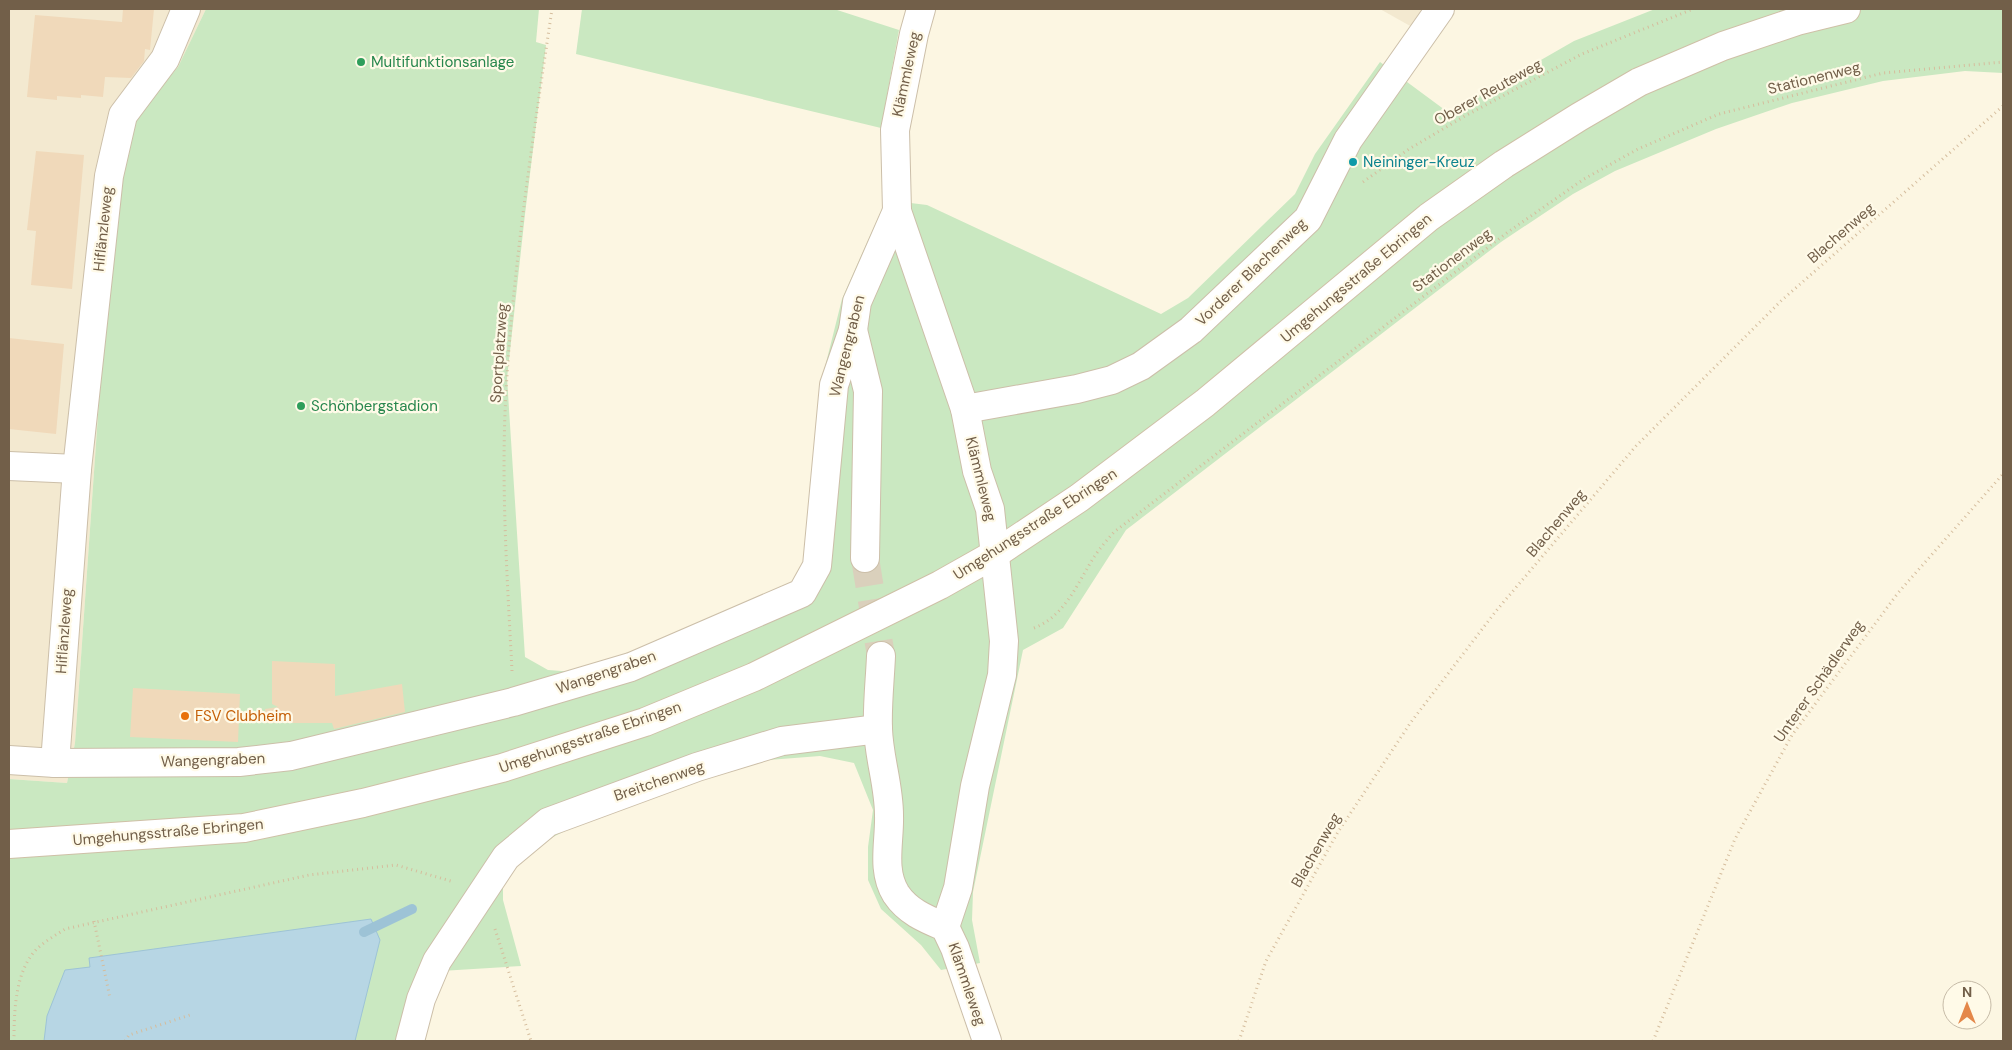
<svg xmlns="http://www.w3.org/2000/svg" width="2012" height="1050" viewBox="0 0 2012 1050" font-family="'DM Sans',sans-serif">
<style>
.residential{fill:#f3e9d0}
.green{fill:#cae8c1}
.water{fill:#b7d6e4;stroke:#9dc3d6}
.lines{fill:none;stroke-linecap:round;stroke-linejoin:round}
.stream{stroke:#9dc3d6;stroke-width:10}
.building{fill:#f0d9ba}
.street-tunnel{stroke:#dad0bc;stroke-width:28;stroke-dasharray:28 14;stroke-linecap:butt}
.street-casing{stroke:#ccbfa9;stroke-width:30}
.secondary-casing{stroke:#cfc0a7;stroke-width:30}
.path{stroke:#d5bd9d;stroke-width:3;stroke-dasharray:1 4;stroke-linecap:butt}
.street{stroke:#fff;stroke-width:28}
.secondary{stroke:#fff;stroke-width:28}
.leisure-dot{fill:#2e9e5b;stroke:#fffae8;stroke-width:2}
.culture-dot{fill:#0f9aa8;stroke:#fffae8;stroke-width:2}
.food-dot{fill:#e8710a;stroke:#fffae8;stroke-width:2}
.labels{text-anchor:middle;stroke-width:4.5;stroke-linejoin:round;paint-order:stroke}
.leisure-label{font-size:15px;fill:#27864d;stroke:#fffae8;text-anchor:start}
.street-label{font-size:15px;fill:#725f49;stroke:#fffae8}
.culture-label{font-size:15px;fill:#0d838f;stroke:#fffae8;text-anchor:start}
.food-label{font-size:15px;fill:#c56008;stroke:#fffae8;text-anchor:start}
</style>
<rect width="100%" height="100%" fill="#fcf6e2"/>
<g class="residential">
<polygon points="9,9 206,9 178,67 142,109 105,315 75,743 67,783 9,779"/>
<polygon points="1380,9 1450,9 1428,36"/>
</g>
<g class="green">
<polygon points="206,9 539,9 536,42 546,45 525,214 507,378 525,657 548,670 575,672 771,600 799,581 811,550 824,371 842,299 886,200 927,205 1161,314 1188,298 1295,194 1315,154 1380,62 1449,113 1574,41 1655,9 2003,9 2003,73 1965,71 1883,81 1792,103 1716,129 1615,171 1573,194 1501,242 1126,530 1063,628 1023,650 973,892 972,920 980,963 941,970 921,945 881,909 868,880 868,847 873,810 854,763 820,756 754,761 608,809 553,837 521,862 503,882 503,900 521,966 441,971 424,1041 9,1041 9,779 67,783 75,743 105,315 128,134 142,109 178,67"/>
<polygon points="582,9 834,9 899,30 881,128 576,54"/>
</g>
<polygon class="water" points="371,919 380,940 355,1041 44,1041 47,1016 65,970 90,967 89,958"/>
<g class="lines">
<polyline class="stream" points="364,932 412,909"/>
</g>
<g class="building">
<polygon points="123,9 154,9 150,50 145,49 144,61 131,78 105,77 103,97 81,95 81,98 57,96 57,100 27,97 35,15 122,22"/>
<polygon points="36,151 84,155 72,289 31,285 36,231 27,230"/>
<polygon points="9,338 64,344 56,434 9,429"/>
<polygon points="272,661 335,664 335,696 402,684 405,712 334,729 332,723 266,723 265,709 278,707 272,704"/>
<polygon points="133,688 240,694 238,742 130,737"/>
</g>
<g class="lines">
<polyline class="street-tunnel" points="865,558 881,656"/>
<defs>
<g id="street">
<polyline points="921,9 914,34 895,130 897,211 965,409 977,471 990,509 1004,641 1002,675 975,786 958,888 945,927"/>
<polyline points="853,330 868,391 865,558"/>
<polyline points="965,409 1077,389 1112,380 1141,366 1191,330 1308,219 1348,140 1440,9"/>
<polyline points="9,466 77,469"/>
<path d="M 881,656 C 880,680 877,705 878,729 C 879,758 889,786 889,815 C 890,841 881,870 896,894 C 908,912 926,919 945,927 L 955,948 L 987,1041"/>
<polyline points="9,760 55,763 239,762 291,756 513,702 631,667 802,593 817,566 834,385 853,330 857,302 897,211"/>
<polyline points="55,763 77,469 109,176 123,115 165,59 186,9"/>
<polyline points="410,1041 421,999 437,961 506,857 548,822 697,767 782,741 878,729"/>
</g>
<polyline id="secondary" points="9,844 244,828 363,803 502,768 645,722 754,677 940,585 995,554 1079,498 1205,403 1429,217 1504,164 1579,117 1639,82 1723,46 1797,21 1846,9"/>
</defs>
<use href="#street" class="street-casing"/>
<use href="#secondary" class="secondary-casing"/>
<g class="path">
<polyline points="443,10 443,9"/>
<polyline points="1363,182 1409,149 1465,116 1582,54 1693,9"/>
<path d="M 1034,628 C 1065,616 1077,584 1094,557 C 1100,548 1107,540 1114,532 L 1508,232 L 1584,179 L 1638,149 L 1719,114 L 1883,73 L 2003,62"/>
<path d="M 512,671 C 507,573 500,474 507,376 C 515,253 534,131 552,9"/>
<polyline points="94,921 110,998"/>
<polyline points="495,929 531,1041"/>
<path d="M 14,1041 C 14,1011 15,968 39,947 C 47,940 56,935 65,929 L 309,875 L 396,865 L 454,882"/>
<polyline points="125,1041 129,1035 193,1014"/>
<polyline points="1239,1041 1266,961 1338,832 1411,722 1496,611 1636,446 1782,300 2003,106"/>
<polyline points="1653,1041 1735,839 1792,735 1898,593 2003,474"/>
</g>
<use href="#street" class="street"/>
<use href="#secondary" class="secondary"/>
</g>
<g class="leisure-dot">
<circle cx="361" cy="62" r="5"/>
<circle cx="301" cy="406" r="5"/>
</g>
<circle class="culture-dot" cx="1353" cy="162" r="5"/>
<circle class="food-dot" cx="185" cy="716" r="5"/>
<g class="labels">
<g class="leisure-label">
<text x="371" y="67">Multifunktionsanlage</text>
<text x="311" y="411">Schönbergstadion</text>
</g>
<g class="street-label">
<text transform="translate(906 74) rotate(-78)" y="5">Klämmleweg</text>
<text transform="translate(1814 78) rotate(-14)" y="5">Stationenweg</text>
<text transform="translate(1488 92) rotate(-29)" y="5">Oberer Reuteweg</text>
<text transform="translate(103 229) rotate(-84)" y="5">Hiflänzleweg</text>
<text transform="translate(1841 233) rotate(-41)" y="5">Blachenweg</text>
<text transform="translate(1452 260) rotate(-37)" y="5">Stationenweg</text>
<text transform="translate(1251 272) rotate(-44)" y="5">Vorderer Blachenweg</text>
<text transform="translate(1356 278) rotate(-40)" y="5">Umgehungsstraße Ebringen</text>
<text transform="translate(847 346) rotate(-76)" y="5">Wangengraben</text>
<text transform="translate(499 353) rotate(-86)" y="5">Sportplatzweg</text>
<text transform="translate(981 479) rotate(76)" y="5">Klämmleweg</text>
<text transform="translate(1556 523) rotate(-50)" y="5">Blachenweg</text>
<text transform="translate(1035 524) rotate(-33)" y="5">Umgehungsstraße Ebringen</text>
<text transform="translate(64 631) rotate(-86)" y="5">Hiflänzleweg</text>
<text transform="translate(606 672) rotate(-19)" y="5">Wangengraben</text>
<text transform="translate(1819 681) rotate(-55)" y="5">Unterer Schädlerweg</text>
<text transform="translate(590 737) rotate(-19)" y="5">Umgehungsstraße Ebringen</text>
<text transform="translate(213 760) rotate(-2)" y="5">Wangengraben</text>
<text transform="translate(659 781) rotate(-19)" y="5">Breitchenweg</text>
<text transform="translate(168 832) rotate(-5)" y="5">Umgehungsstraße Ebringen</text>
<text transform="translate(1316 850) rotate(-60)" y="5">Blachenweg</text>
<text transform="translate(967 984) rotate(71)" y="5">Klämmleweg</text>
</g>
<g class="culture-label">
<text x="1363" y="167">Neininger-Kreuz</text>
</g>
<g class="food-label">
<text x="195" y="721">FSV Clubheim</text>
</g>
</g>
<rect width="2012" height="1050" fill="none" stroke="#725f49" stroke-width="20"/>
<g transform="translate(1967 1005)"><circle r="24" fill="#fffae8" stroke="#c7bca8"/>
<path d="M0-4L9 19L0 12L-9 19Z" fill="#e48749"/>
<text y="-8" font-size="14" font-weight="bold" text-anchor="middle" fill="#725f49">N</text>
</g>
</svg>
